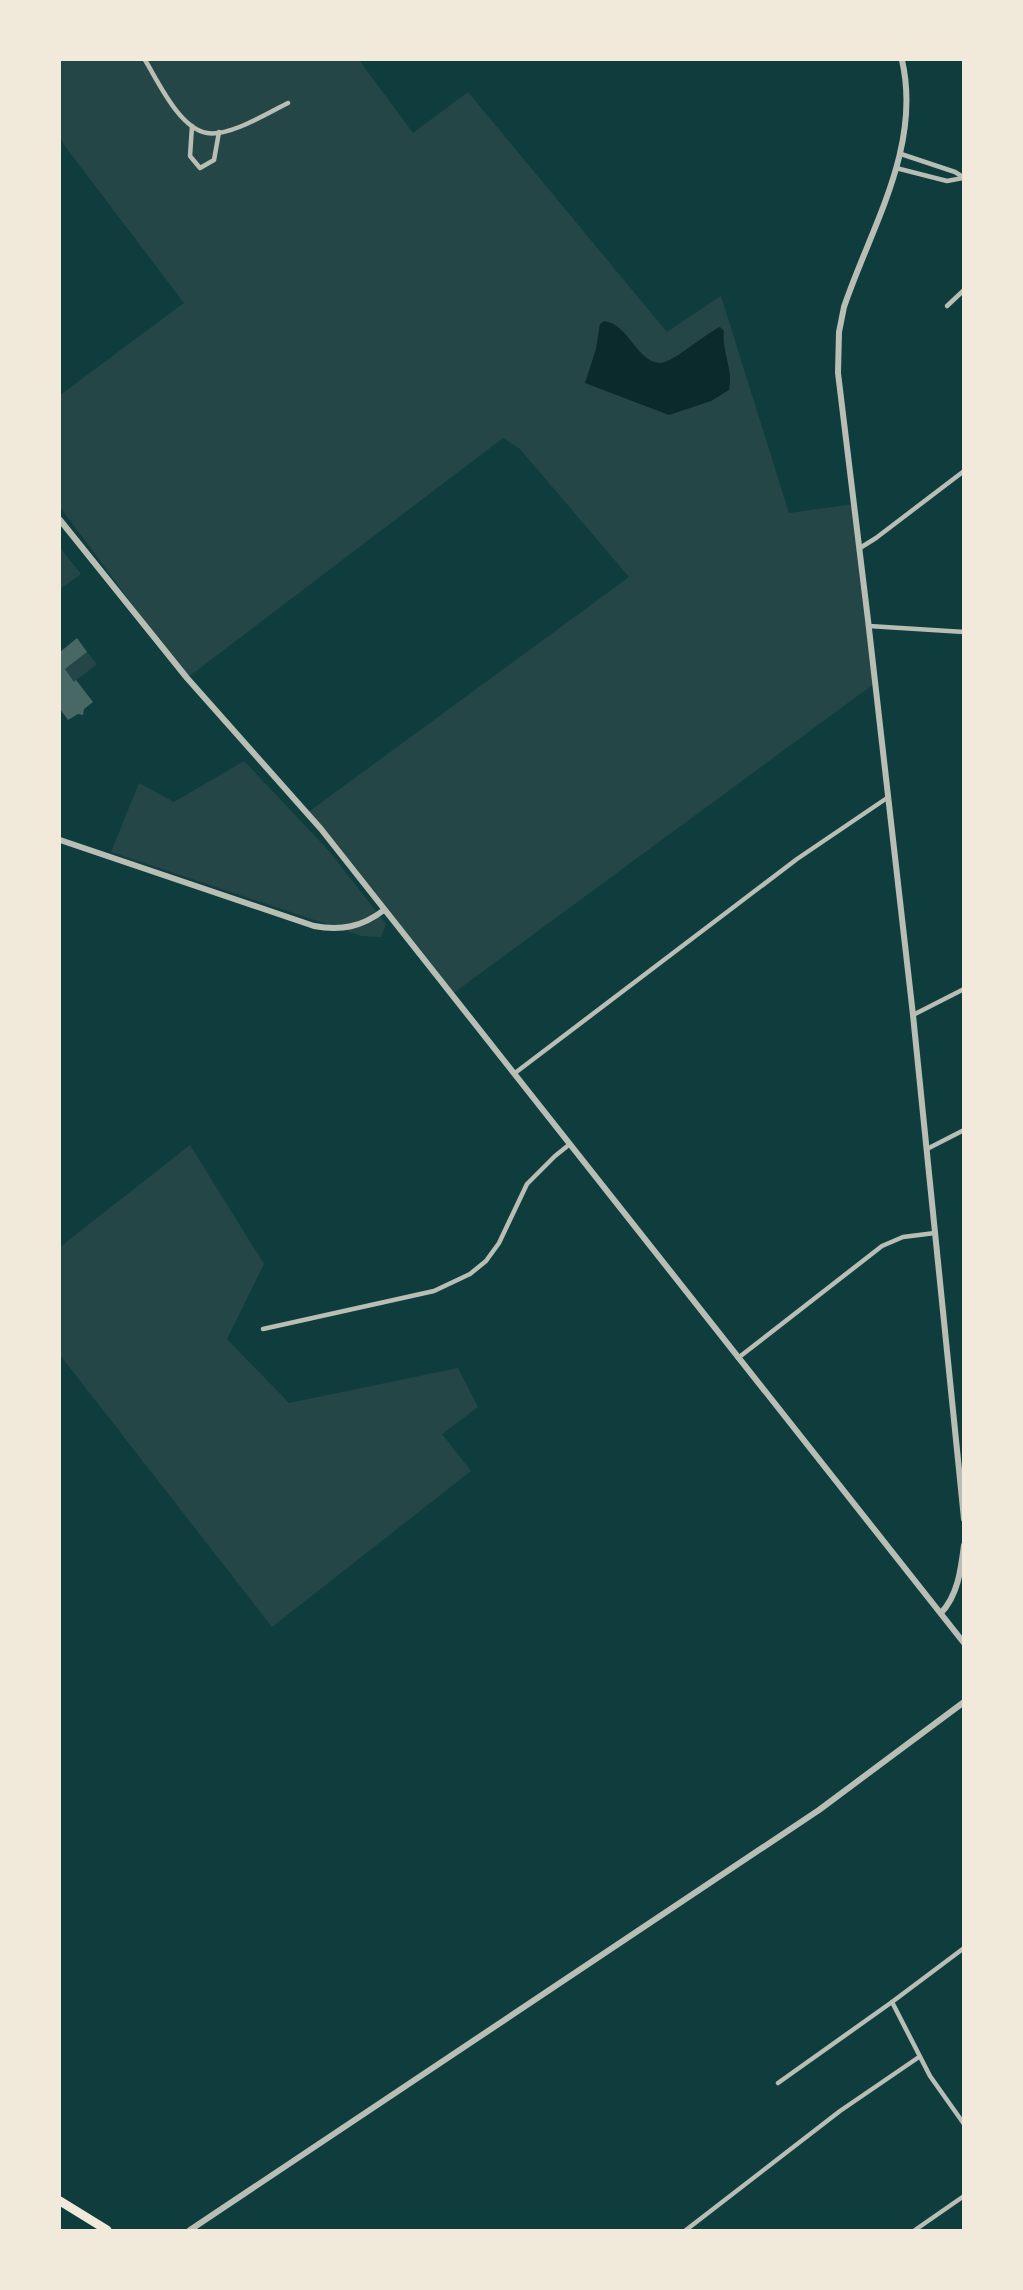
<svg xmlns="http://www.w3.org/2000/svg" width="1023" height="2290" viewBox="0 0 1023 2290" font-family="'Golos Text',sans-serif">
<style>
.green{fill:#244646}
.water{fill:#0a2a2b}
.building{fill:#486865}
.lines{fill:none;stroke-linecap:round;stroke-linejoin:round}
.minor{stroke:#b8beb3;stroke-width:4.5}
.tertiary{stroke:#b8beb3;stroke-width:6}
.motorway{stroke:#f1e9da;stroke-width:9}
</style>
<rect width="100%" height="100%" fill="#0f3d3e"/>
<g class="green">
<polygon points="60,60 359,60 413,133 468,92 667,332 721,296 789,513 854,504 875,683 451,995 307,813 629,577 520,449 503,438 187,678 60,507 60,395 184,303 64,145 60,136"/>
<polygon points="60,548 81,574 60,589"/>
<polygon points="87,652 97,664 74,682 65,669"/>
<polygon points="244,761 329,851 386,924 381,937 362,936 111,852 139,783 174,802"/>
<polygon points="190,1145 264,1264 227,1339 289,1403 458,1368 478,1407 442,1434 471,1471 272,1627 60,1355 60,1247"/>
</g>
<path class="water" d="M 604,321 C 629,324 635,360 659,363 C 670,365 706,333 720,327 L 724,331 C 721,349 734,371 729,390 L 711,401 L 669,415 L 585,383 L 596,349 L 600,324 Z"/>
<polygon class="building" points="77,638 87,652 65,669 74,682 76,680 93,702 84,709 83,715 78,714 68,720 60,709 60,652"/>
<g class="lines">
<g class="minor">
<path d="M 145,60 C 158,81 179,128 207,133 C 229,137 268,113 288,103"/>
<polyline points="192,126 190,156 200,168 214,160 219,132"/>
<polyline points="901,154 955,172 963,177"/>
<polyline points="896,168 947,181 963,178"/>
<polyline points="947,306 964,290"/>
<polyline points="860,548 876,538 964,471"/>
<polyline points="869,626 964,632"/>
<polyline points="913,1015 964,989"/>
<polyline points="515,1073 797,859 887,798"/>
<polyline points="927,1149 964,1130"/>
<polyline points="263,1329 434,1291 470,1274 486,1261 499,1243 527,1184 555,1156 570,1144"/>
<polyline points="738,1358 882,1246 903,1237 935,1233"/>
<polyline points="892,2002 930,2076 964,2124"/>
<polyline points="778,2083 892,2002 964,1948"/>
<polyline points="686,2230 840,2111 919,2057"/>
<polyline points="915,2230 964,2196"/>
</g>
<g class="tertiary">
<path d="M 902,60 C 922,147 871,227 844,307 L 839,332 L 838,373 L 868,620 L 913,1015 L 964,1519"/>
<polyline points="60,520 187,678 321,829 964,1643"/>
<path d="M 60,840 L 314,926 C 341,931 362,927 384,910"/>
<path d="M 941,1613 C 958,1595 961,1569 964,1545"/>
<polyline points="190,2230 819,1810 964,1702"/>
</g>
<polyline class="motorway" points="60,2201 107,2230"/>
</g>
<rect width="1023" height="2290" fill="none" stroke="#f1e9da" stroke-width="122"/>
</svg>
